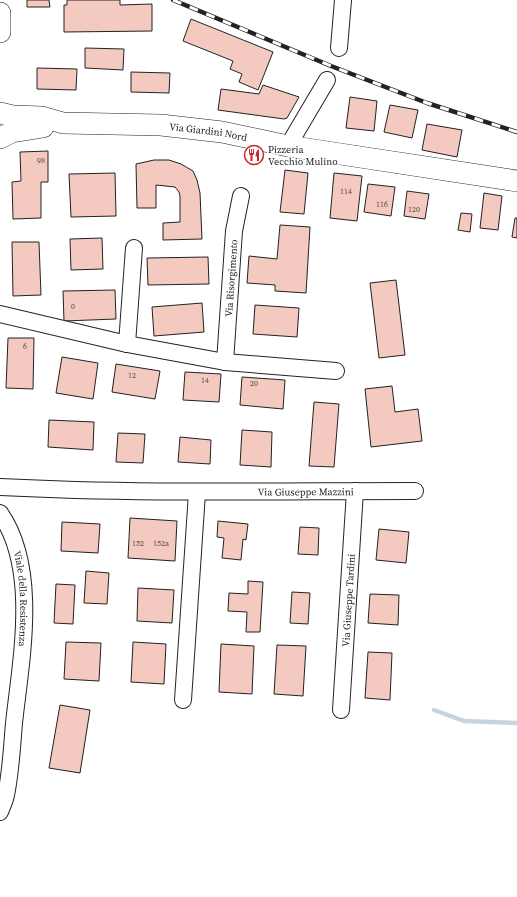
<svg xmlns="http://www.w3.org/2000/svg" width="517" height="897" viewBox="0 0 517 897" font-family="'Source Serif 4',serif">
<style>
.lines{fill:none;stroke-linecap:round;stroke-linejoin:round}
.stream{stroke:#c7d3dd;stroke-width:4.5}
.building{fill:#f3c9c0;stroke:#222}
.minor-casing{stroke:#222;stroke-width:18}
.major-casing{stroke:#222;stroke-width:22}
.minor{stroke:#fff;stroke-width:16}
.major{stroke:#fff;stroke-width:21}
.rail-casing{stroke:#222;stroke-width:4.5}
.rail{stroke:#fff;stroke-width:3;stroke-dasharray:9;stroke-linecap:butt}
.labels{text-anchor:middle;stroke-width:3;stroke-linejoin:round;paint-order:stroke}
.number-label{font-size:8px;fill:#564c4a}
.street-label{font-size:10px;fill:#222;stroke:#fff}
.poi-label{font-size:10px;fill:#222;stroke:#fff;text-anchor:start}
</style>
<rect width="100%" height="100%" fill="#fff"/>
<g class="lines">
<polyline class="stream" points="434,710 464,721 517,723"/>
</g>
<g class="building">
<polygon points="27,0 49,0 50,7 27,7"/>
<polygon points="67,0 120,0 120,5 152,4 152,31 64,32 64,5 67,5"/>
<polygon points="191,19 273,52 258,90 239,82 242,74 230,69 233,61 183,41"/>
<polygon points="85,48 124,49 123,70 85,68"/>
<polygon points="37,68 77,69 76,90 37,89"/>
<polygon points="131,72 170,73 169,93 131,92"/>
<polygon points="263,85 299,97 287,118 284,119 218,110 221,89 259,94"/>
<polygon points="350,97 377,101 374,131 346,128"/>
<polygon points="390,105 418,110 412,138 384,132"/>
<polygon points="427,124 462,130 457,157 422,150"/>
<polygon points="48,151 48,182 41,182 41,218 13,219 12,182 21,181 20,152"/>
<polygon points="154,160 169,160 181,164 193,171 197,180 200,193 202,239 163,240 163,223 180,222 180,196 179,192 175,187 156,185 156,208 137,208 136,164"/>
<polygon points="285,170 308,173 304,214 280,212"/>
<polygon points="115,173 116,216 71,217 69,174"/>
<polygon points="334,173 362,176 357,221 330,218"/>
<polygon points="368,184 395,187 391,216 364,212"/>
<polygon points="407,191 429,194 425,219 404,216"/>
<polygon points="484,193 502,196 498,230 480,228"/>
<polygon points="461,213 472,214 470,232 458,230"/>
<polygon points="515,218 517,218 517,238 512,237"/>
<polygon points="280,225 310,227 306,293 275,291 275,285 247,283 249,256 277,259"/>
<polygon points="102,238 103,269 71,270 70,239"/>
<polygon points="12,242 39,242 41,295 13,296"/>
<polygon points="208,257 209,284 148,285 147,258"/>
<polygon points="396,280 405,355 379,358 370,283"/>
<polygon points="115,290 116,319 64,321 63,291"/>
<polygon points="202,303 204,332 154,336 152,307"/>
<polygon points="255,305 299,308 297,337 253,334"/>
<polygon points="8,338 34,338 33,389 6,388"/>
<polygon points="62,357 98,363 93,399 56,393"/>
<polygon points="116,364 160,371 155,399 112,392"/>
<polygon points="185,372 221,374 219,402 183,400"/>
<polygon points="242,377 285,380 283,409 240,405"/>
<polygon points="392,386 395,412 418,409 422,441 371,447 365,389"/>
<polygon points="314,402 339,404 334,467 309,466"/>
<polygon points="49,420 94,422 93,450 48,447"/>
<polygon points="242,430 272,432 271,467 240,465"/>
<polygon points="118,433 145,434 143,463 116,462"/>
<polygon points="180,437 211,440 210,464 178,462"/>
<polygon points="130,518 177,521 175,561 128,558"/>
<polygon points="218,521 248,524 246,540 243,539 241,560 222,558 224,538 217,537"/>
<polygon points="62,522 100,524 98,553 61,551"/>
<polygon points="300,527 319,528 318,555 298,554"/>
<polygon points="379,529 409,532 406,563 376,560"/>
<polygon points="86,571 109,573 107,604 84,603"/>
<polygon points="248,581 263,582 260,632 246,632 247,612 228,611 229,593 248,594"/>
<polygon points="56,584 75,585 73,624 54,623"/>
<polygon points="138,588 174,590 172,623 137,621"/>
<polygon points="292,592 310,593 308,624 290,623"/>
<polygon points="370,594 399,595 398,625 368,623"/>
<polygon points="66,642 101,643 99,681 64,679"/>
<polygon points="133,642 166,644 164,684 131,682"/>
<polygon points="221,644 254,646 252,694 219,692"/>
<polygon points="277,645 306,646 303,696 274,694"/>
<polygon points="368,652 392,653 390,700 365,698"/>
<polygon points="60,705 90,710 80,773 49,768"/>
</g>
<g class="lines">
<defs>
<g id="minor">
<polyline points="339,48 343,0"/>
<polyline points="288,146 327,80"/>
<polyline points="0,314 127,344 225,362 336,371"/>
<polyline points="127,344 134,248"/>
<path id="s1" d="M 225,362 L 234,231 L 241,196"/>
<path id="s2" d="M 0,487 C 138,494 276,491 415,491"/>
<path id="s3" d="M 0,513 C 39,569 21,659 14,723 C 12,746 11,771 6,795 C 5,801 2,806 0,812"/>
<polyline points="183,700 197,493"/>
<path id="s4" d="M 341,710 L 355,491"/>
</g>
<g id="major">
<polyline points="0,13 0,32"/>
<path id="s5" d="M 0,113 L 13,116 L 42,117 L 63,123 L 161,125 L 222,132 L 288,146 L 517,181"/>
<polyline points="0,138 12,132 43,127"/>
</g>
</defs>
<use href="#minor" class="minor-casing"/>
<use href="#major" class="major-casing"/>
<use href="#minor" class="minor"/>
<use href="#major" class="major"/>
<defs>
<polyline id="rail" points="173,0 331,66 427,103 517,132"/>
</defs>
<use href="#rail" class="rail-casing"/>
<use href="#rail" class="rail"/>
</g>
<defs>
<symbol id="restaurant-ring" viewBox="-11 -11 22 22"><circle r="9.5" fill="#fff" stroke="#c62828" stroke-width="1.5"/><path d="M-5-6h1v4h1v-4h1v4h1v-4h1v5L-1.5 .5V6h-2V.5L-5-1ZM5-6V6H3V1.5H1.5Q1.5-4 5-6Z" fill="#c62828"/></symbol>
</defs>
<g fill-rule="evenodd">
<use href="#restaurant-ring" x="243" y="144" width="22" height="22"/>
</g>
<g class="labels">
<g class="number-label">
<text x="41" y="163">98</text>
<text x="346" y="194">114</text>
<text x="382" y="207">116</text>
<text x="414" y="212">120</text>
<text x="73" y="309">0</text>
<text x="25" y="349">6</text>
<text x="132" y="378">12</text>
<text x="205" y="383">14</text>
<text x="254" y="386">20</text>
<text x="138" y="546">152</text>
<text x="161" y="546">152a</text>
</g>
<g class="street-label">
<text dy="4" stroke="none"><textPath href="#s5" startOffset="210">Via Giardini Nord</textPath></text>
<text dy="4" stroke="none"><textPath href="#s1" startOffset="84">Via Risorgimento</textPath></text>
<text dy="4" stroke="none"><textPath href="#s2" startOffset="306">Via Giuseppe Mazzini</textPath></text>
<text dy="4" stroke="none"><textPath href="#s3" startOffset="90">Viale della Resistenza</textPath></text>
<text dy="4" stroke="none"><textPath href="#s4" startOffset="110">Via Giuseppe Tardini</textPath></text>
</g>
<g class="poi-label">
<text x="268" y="153">Pizzeria<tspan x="268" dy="12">Vecchio Mulino</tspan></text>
</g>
</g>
</svg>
